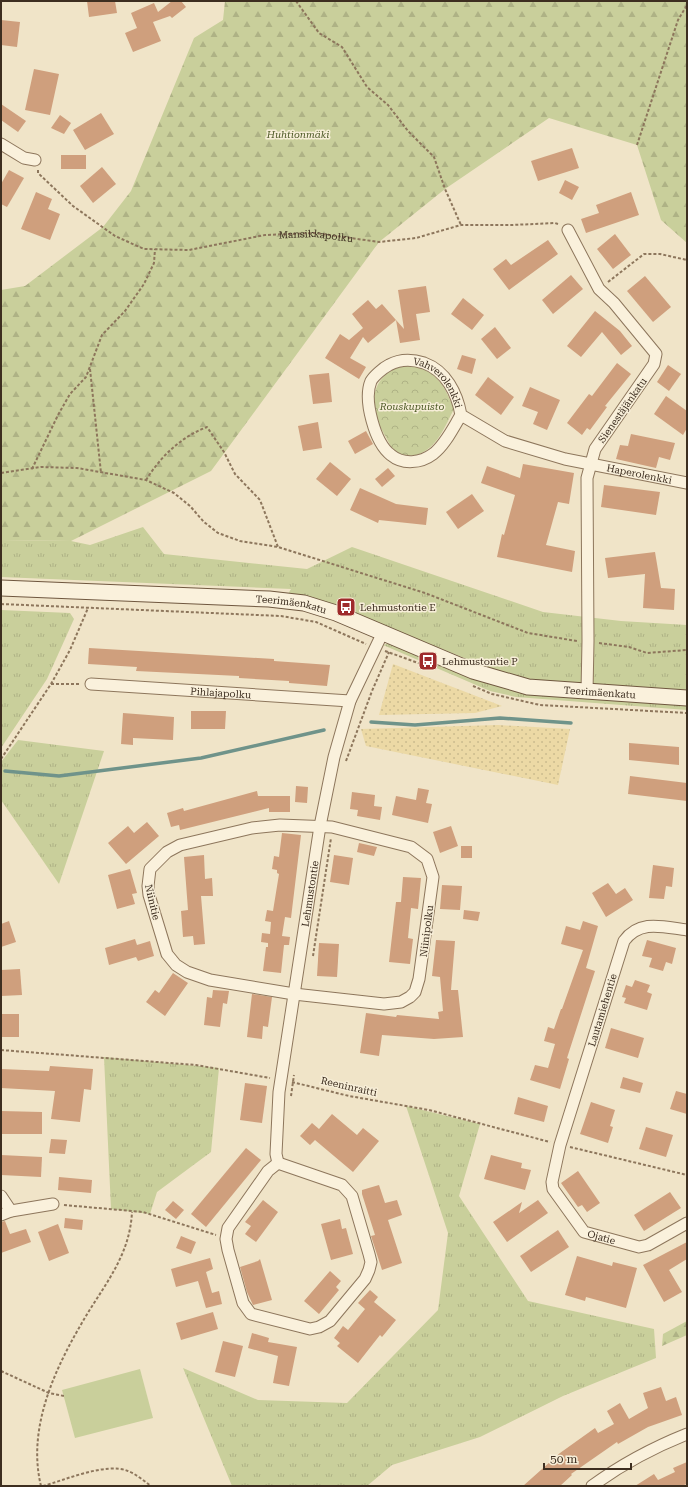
<svg xmlns="http://www.w3.org/2000/svg" width="688" height="1487" viewBox="0 0 688 1487" font-family="'Roboto Serif',serif">
<style>
.grass{fill:url(#grass-tufts)}
.forest{fill:url(#forest-firs)}
.sand{fill:url(#sand-dots)}
.park{fill:url(#park-crowns)}
.garden{fill:#c9cf9b}
.lines{fill:none;stroke-linecap:round;stroke-linejoin:round}
.stream{stroke:#6f938a;stroke-width:3.5}
.building{fill:#cf9f7d}
.street-casing{stroke:#8d765c;stroke-width:13}
.secondary-casing{stroke:#6f573f;stroke-width:17}
.path{stroke:#8d765c;stroke-width:2;stroke-dasharray:3 2;stroke-linecap:butt}
.street{stroke:#faf1dc;stroke-width:11}
.secondary{stroke:#faf1dc;stroke-width:15}
.labels{text-anchor:middle;stroke-width:3;stroke-linejoin:round;paint-order:stroke}
.park-label{font-size:10px;font-style:italic;fill:#4d5a26;stroke:#f7eed8}
.street-label{font-size:10px;fill:#3d2e20;stroke:#f7eed8}
.poi-label{font-size:10px;fill:#3d2e20;stroke:#f7eed8;text-anchor:start}
</style>
<defs>
<pattern id="grass-tufts" width="24" height="20" patternUnits="userSpaceOnUse"><rect width="24" height="20" fill="#c9cf9b"/><path d="M3 7l-1-3M5 7V3M7 7l1-3M15 17l-1-3M17 17v-4M19 17l1-3" fill="none" stroke="#aeb285"/></pattern>
<pattern id="forest-firs" width="22" height="20" patternUnits="userSpaceOnUse"><rect width="22" height="20" fill="#c9cf9b"/><path d="M5 1l3.5 6h-7zM16 11l3.5 6h-7z" fill="#aeb285"/></pattern>
<pattern id="sand-dots" width="8" height="8" patternUnits="userSpaceOnUse"><rect width="8" height="8" fill="#ecd9a5"/><path d="M2 2h.1M6 6h.1" fill="none" stroke="#cbbb8e" stroke-width="1.8" stroke-linecap="round"/></pattern>
<pattern id="park-crowns" width="20" height="18" patternUnits="userSpaceOnUse"><rect width="20" height="18" fill="#c9cf9b"/><path d="M2 6a3 3 0 1 1 6 0M12 15a3 3 0 1 1 6 0" fill="none" stroke="#aeb285"/></pattern>
</defs>
<rect width="100%" height="100%" fill="#f0e4c8"/>
<g class="grass">
<polygon points="143,527 164,554 307,569 352,547 543,612 621,621 687,625 687,690 555,683 506,675 368,619 288,594 291,589 1,577 1,540 71,541 90,545"/>
<polygon points="1,610 70,613 74,619 47,679 1,748"/>
<polygon points="391,643 466,675 520,693 687,703 687,710 516,697 490,691 383,645"/>
<polygon points="18,740 104,751 59,884 1,800 1,762"/>
<polygon points="104,1057 219,1068 211,1152 157,1192 150,1214 111,1209"/>
<polygon points="406,1106 480,1124 459,1196 528,1301 654,1329 656,1358 563,1396 480,1437 392,1465 367,1486 232,1486 183,1368 258,1400 347,1403 438,1310 448,1233"/>
</g>
<g class="forest">
<polygon points="225,1 687,1 687,243 661,220 637,145 549,118 445,189 379,242 211,471 71,541 1,540 1,290 25,286 103,227 131,191 194,38 223,20"/>
<polygon points="687,1321 687,1335 662,1346 663,1334"/>
</g>
<g class="sand">
<polygon points="393,664 502,706 475,713 379,715"/>
<polygon points="498,725 570,729 558,785 366,746 361,729"/>
</g>
<path class="park" d="M 413,364 C 439,375 443,383 454,409 C 446,424 438,447 419,454 C 412,457 400,456 393,450 C 390,446 387,438 384,434 C 382,429 377,423 376,417 C 368,388 383,367 413,364 Z"/>
<polygon class="garden" points="140,1369 153,1418 75,1438 62,1390"/>
<g class="lines">
<g class="stream">
<polyline points="371,722 415,725 500,718 571,723"/>
<polyline points="5,771 59,776 201,758 324,730"/>
</g>
</g>
<g class="building">
<polygon points="87,1 115,1 117,13 89,17"/>
<polygon points="172,1 181,1 186,7 172,18 170,16 153,22 161,41 133,52 125,33 137,28 131,13 154,3 158,12"/>
<polygon points="1,20 20,22 17,47 1,45"/>
<polygon points="34,69 59,74 50,115 25,110"/>
<polygon points="1,104 26,121 18,132 1,120"/>
<polygon points="101,113 114,134 85,150 73,130"/>
<polygon points="60,115 71,123 64,134 51,128"/>
<polygon points="572,148 579,168 538,181 531,161"/>
<rect x="61" y="155" width="25" height="14"/>
<polygon points="102,167 116,184 93,203 80,186"/>
<polygon points="9,170 24,178 7,207 1,204 1,184"/>
<polygon points="565,180 579,187 572,200 559,193"/>
<polygon points="36,192 52,199 48,209 60,214 50,240 21,229"/>
<polygon points="631,192 639,215 586,233 581,219 599,213 596,205"/>
<polygon points="615,234 631,255 613,269 597,249"/>
<polygon points="548,240 558,254 509,290 493,269 506,259 511,265"/>
<polygon points="571,275 583,289 553,314 542,300"/>
<polygon points="645,276 671,307 653,322 627,291"/>
<polygon points="426,286 430,312 416,314 420,340 400,343 396,320 404,329 398,290"/>
<polygon points="463,298 484,315 472,330 451,314"/>
<polygon points="368,300 376,309 382,304 396,320 368,343 363,337 350,358 366,367 359,379 325,358 340,334 349,340 363,328 352,314"/>
<polygon points="595,311 620,331 632,346 621,355 602,332 581,357 567,346"/>
<polygon points="495,327 511,348 497,359 481,339"/>
<polygon points="462,355 476,359 472,374 457,369"/>
<polygon points="617,363 631,374 605,406 607,407 590,430 587,428 582,435 567,423 589,394 592,396"/>
<polygon points="668,365 681,374 669,391 657,382"/>
<polygon points="329,373 332,402 313,404 309,375"/>
<polygon points="488,377 514,397 501,415 475,395"/>
<polygon points="530,387 560,400 547,430 533,424 538,412 522,406"/>
<polygon points="666,396 687,411 687,428 683,435 654,414"/>
<polygon points="318,422 322,448 303,451 298,426"/>
<polygon points="366,431 373,444 355,454 348,441"/>
<polygon points="631,434 675,443 670,460 659,457 656,468 616,459 620,445 628,446"/>
<polygon points="330,462 351,479 337,496 316,479"/>
<polygon points="523,464 574,473 569,504 558,502 546,545 575,551 572,572 497,557 502,534 504,535 515,495 481,483 487,466 520,478"/>
<polygon points="388,468 395,476 382,487 375,479"/>
<polygon points="604,485 660,492 656,515 601,507"/>
<polygon points="360,488 396,504 428,508 426,525 379,520 378,523 350,510"/>
<polygon points="472,494 484,511 458,529 446,512"/>
<polygon points="655,552 661,588 675,589 674,610 643,608 645,574 608,578 605,558"/>
<polygon points="89,648 274,659 274,661 330,665 327,686 289,683 289,681 239,678 239,676 136,671 137,667 88,664"/>
<polygon points="191,711 226,711 225,729 191,729"/>
<polygon points="123,713 174,717 173,740 133,738 133,745 121,744"/>
<polygon points="629,743 679,747 679,765 629,760"/>
<polygon points="630,776 687,783 687,801 628,794"/>
<polygon points="296,786 308,787 307,803 295,802"/>
<polygon points="418,788 429,790 426,803 432,804 428,823 392,815 396,796 416,800"/>
<polygon points="257,791 258,796 290,796 290,812 269,812 269,808 180,830 179,825 171,827 167,813 183,808 184,811"/>
<polygon points="352,792 375,795 374,806 382,807 380,820 357,816 358,810 350,809"/>
<polygon points="147,822 159,836 126,864 108,843 128,826 134,833"/>
<polygon points="451,826 458,846 440,853 433,832"/>
<polygon points="282,833 301,835 291,918 285,917 282,936 290,937 289,945 284,945 281,973 263,971 266,947 268,947 268,943 261,942 262,933 270,934 271,922 265,921 267,910 273,911 279,874 277,873 277,870 272,869 274,856 279,857"/>
<polygon points="359,843 377,847 374,856 357,852"/>
<rect x="461" y="846" width="11" height="12"/>
<polygon points="204,855 205,879 212,878 213,896 201,896 205,944 194,945 193,936 183,937 181,911 188,910 184,857"/>
<polygon points="334,855 353,858 349,885 330,882"/>
<polygon points="653,865 674,868 672,887 666,886 664,899 649,898"/>
<polygon points="130,869 137,893 132,894 135,904 117,909 108,875"/>
<polygon points="403,877 421,878 418,909 411,908 408,938 413,939 410,964 389,962 396,902 401,902"/>
<polygon points="608,883 616,894 625,888 633,900 606,917 592,893"/>
<polygon points="442,885 462,886 460,910 440,909"/>
<polygon points="464,910 480,912 478,921 463,919"/>
<polygon points="9,921 16,942 1,947 1,924"/>
<polygon points="583,921 598,926 586,968 595,971 567,1058 569,1059 560,1089 530,1080 535,1065 548,1068 555,1044 544,1041 548,1027 554,1029 561,1009 562,1009 583,950 561,944 566,926 580,930"/>
<polygon points="135,939 137,945 150,941 154,956 138,961 136,957 109,965 105,948"/>
<polygon points="436,940 455,941 451,990 458,990 463,1037 434,1039 382,1035 379,1056 360,1053 366,1013 396,1017 397,1015 439,1019 438,1012 443,1011 440,977 432,976"/>
<polygon points="647,940 676,948 672,964 666,962 663,971 649,967 652,958 642,956"/>
<polygon points="319,943 339,944 337,977 317,976"/>
<polygon points="20,969 22,995 1,996 1,970"/>
<polygon points="173,973 188,983 165,1016 146,1002 155,990 159,993"/>
<polygon points="635,980 650,985 647,992 652,994 647,1010 624,1003 626,998 622,997 626,985 632,987"/>
<polygon points="213,990 229,991 227,1004 223,1003 220,1027 204,1025 207,997 212,998"/>
<polygon points="252,994 272,997 268,1027 263,1026 262,1039 247,1037"/>
<rect x="1" y="1014" width="18" height="23"/>
<polygon points="611,1028 644,1038 638,1058 605,1048"/>
<polygon points="50,1066 93,1069 91,1090 84,1089 80,1122 51,1119 55,1091 1,1088 1,1069 49,1071"/>
<polygon points="623,1077 643,1083 640,1093 620,1088"/>
<polygon points="245,1083 267,1086 262,1123 240,1120"/>
<polygon points="676,1091 687,1094 687,1114 670,1109"/>
<polygon points="518,1097 548,1106 544,1122 514,1114"/>
<polygon points="591,1102 615,1110 610,1126 613,1127 608,1143 580,1134"/>
<polygon points="1,1111 42,1112 42,1134 1,1134"/>
<polygon points="332,1114 357,1135 363,1128 379,1141 353,1172 315,1140 310,1145 300,1136 312,1123 319,1129"/>
<polygon points="646,1127 673,1135 666,1157 639,1149"/>
<polygon points="51,1139 67,1140 65,1154 49,1153"/>
<polygon points="246,1148 261,1160 206,1227 191,1214"/>
<polygon points="1,1155 42,1157 41,1177 1,1175"/>
<polygon points="491,1155 522,1163 521,1168 531,1170 525,1190 484,1179"/>
<polygon points="578,1171 600,1203 587,1212 582,1205 578,1207 561,1183"/>
<polygon points="59,1177 92,1180 91,1193 58,1190"/>
<polygon points="379,1185 385,1203 397,1200 402,1215 388,1220 402,1263 382,1270 371,1236 375,1235 362,1194 362,1190"/>
<polygon points="670,1192 681,1208 644,1231 634,1215"/>
<polygon points="263,1200 278,1212 256,1242 245,1234 251,1226 245,1222"/>
<polygon points="538,1200 548,1213 507,1242 493,1222 522,1202 519,1213"/>
<polygon points="173,1201 184,1210 176,1219 165,1210"/>
<polygon points="65,1218 83,1220 82,1230 64,1228"/>
<polygon points="340,1219 342,1229 346,1228 353,1254 331,1260 321,1224"/>
<polygon points="5,1221 10,1234 26,1229 31,1242 1,1253 1,1222"/>
<polygon points="58,1224 69,1253 49,1261 38,1232"/>
<polygon points="558,1230 569,1247 531,1272 520,1256"/>
<polygon points="181,1236 196,1242 191,1254 176,1248"/>
<polygon points="687,1242 687,1259 669,1270 682,1292 664,1302 643,1265"/>
<polygon points="577,1256 612,1266 613,1262 637,1268 626,1308 586,1297 585,1301 565,1295"/>
<polygon points="210,1258 213,1269 206,1272 212,1293 219,1291 222,1304 206,1308 198,1281 176,1287 171,1269"/>
<polygon points="260,1259 272,1300 253,1305 247,1292 240,1267 258,1261"/>
<polygon points="330,1271 341,1281 336,1287 339,1290 319,1314 304,1301"/>
<polygon points="370,1290 378,1297 374,1302 396,1320 382,1337 380,1335 358,1363 337,1346 340,1343 334,1338 343,1326 348,1330 365,1309 358,1303"/>
<polygon points="213,1312 218,1329 181,1340 176,1323"/>
<polygon points="252,1333 269,1338 268,1342 297,1347 289,1386 273,1383 278,1356 248,1348"/>
<polygon points="223,1341 243,1346 235,1377 215,1372"/>
<polygon points="661,1387 666,1401 676,1397 682,1415 648,1427 618,1444 617,1442 571,1474 572,1475 560,1486 523,1486 560,1453 595,1428 598,1433 614,1424 607,1411 620,1403 629,1419 648,1408 643,1393"/>
<polygon points="687,1462 687,1484 681,1486 635,1486 654,1474 658,1480 675,1472 673,1468"/>
</g>
<g class="lines">
<defs>
<g id="street">
<polyline points="1,144 24,158 35,160"/>
<polyline points="568,230 599,289 614,303 656,354 654,364 595,449 587,478 588,641 587,692"/>
<path id="s2" d="M 461,415 C 453,428 445,445 433,454 C 421,463 403,465 391,455 C 375,443 363,400 371,381 C 374,376 383,368 389,365 C 400,359 412,359 424,363 C 446,371 457,393 461,415 L 505,441 L 565,459 L 687,483"/>
<path id="s3" d="M 91,684 L 350,701"/>
<polygon points="280,825 332,827 411,847 427,859 433,877 419,979 415,992 410,997 401,1002 384,1004 294,994 210,980 187,972 176,965 167,954 149,895 148,886 150,869 167,852 180,845 252,828"/>
<path id="s4" d="M 687,930 C 663,927 640,919 624,941 L 560,1145 L 552,1182 L 553,1189 L 584,1232 L 639,1247 L 648,1245 L 687,1223"/>
<path id="s5" d="M 278,1163 L 276,1154 L 279,1092 L 320,826 L 334,757 L 350,701 L 383,632"/>
<polygon points="278,1163 342,1185 352,1196 369,1254 371,1262 369,1270 365,1279 330,1321 319,1327 310,1329 251,1314 243,1303 228,1250 226,1239 228,1228 268,1171"/>
<polyline points="1,1196 11,1211"/>
<polyline points="1,1215 11,1211 53,1204"/>
<path d="M 592,1486 C 622,1464 652,1448 687,1434"/>
</g>
<g id="secondary">
<path id="s6" d="M 1,588 L 269,599 L 304,603 L 336,613 L 473,671 L 528,687 L 687,698"/>
</g>
</defs>
<use href="#street" class="street-casing"/>
<use href="#secondary" class="secondary-casing"/>
<g class="path">
<polyline points="296,1 319,33 342,47 367,87 388,105 408,131 434,157 445,189 461,225"/>
<polyline points="637,145 678,20 687,5"/>
<path id="s1" d="M 38,170 L 38,173 L 73,206 L 115,236 L 144,249 L 189,250 L 265,235 L 315,233 L 379,242 L 416,238 L 461,225 L 512,225 L 555,223 L 558,224"/>
<polyline points="608,282 644,254 660,254 687,260"/>
<polyline points="90,369 101,473"/>
<polyline points="32,469 58,415 70,394 86,377 102,335 125,311 144,284 154,263 155,249"/>
<polyline points="1,473 41,467 77,468 146,480 174,493 190,506 204,522 218,533 240,541 278,547 425,593 528,633 577,641"/>
<path d="M 146,480 C 161,456 181,437 207,427 L 224,452 L 235,474 L 260,500 L 278,547"/>
<polyline points="1,604 281,616 316,622 366,644"/>
<polyline points="599,643 629,647 647,653 687,650"/>
<polyline points="385,651 421,664"/>
<polyline points="51,684 80,684"/>
<polyline points="473,686 492,694 540,705 687,713"/>
<polyline points="1,759 51,684 70,650 88,608"/>
<polyline points="346,761 372,691 389,652"/>
<polyline points="313,956 331,838"/>
<polyline points="1,1050 196,1065 270,1078"/>
<polyline points="292,1082 349,1096 429,1110 550,1142"/>
<polyline points="291,1096 294,1075"/>
<polyline points="570,1147 687,1175"/>
<polyline points="64,1205 143,1212 216,1235"/>
<polyline points="1,1371 49,1393 64,1396"/>
<path d="M 41,1486 C 26,1425 58,1362 89,1311 C 109,1279 130,1252 132,1212"/>
<path d="M 43,1486 C 65,1480 106,1462 128,1471 C 136,1474 144,1481 151,1486"/>
</g>
<use href="#street" class="street"/>
<use href="#secondary" class="secondary"/>
</g>
<defs>
<symbol id="bus-square" viewBox="-11 -11 22 22"><rect x="-9" y="-9" width="18" height="18" rx="4" fill="#9e2a2b" stroke="#f7eed8"/><path d="M-5-6H5V4H4V6H2V4H-2V6H-4V4H-5ZM-3.5-4V0h7V-4ZM-3.5 1.2v1.5H-2V1.2ZM2 1.2v1.5H3.5V1.2Z" fill="#fff"/></symbol>
</defs>
<g fill-rule="evenodd">
<use href="#bus-square" x="335" y="596" width="22" height="22"/>
<use href="#bus-square" x="417" y="650" width="22" height="22"/>
</g>
<g class="labels">
<g class="park-label">
<text x="298" y="138">Huhtionmäki</text>
<text x="412" y="410">Rouskupuisto</text>
</g>
<g class="street-label">
<text dy="4" stroke="none"><textPath href="#s1" startOffset="308">Mansikkapolku</textPath></text>
<text dy="4" stroke="none"><textPath href="#s2" startOffset="258">Vahverolenkki</textPath></text>
<text transform="translate(622 410) rotate(-55)" y="4">Sienestäjänkatu</text>
<text dy="4" stroke="none"><textPath href="#s2" startOffset="490">Haperolenkki</textPath></text>
<text dy="4" stroke="none"><textPath href="#s6" startOffset="291">Teerimäenkatu</textPath></text>
<text dy="4" stroke="none"><textPath href="#s3" startOffset="130">Pihlajapolku</textPath></text>
<text dy="4" stroke="none"><textPath href="#s6" startOffset="615">Teerimäenkatu</textPath></text>
<text dy="4" stroke="none"><textPath href="#s5" startOffset="272">Lehmustontie</textPath></text>
<text transform="translate(153 902) rotate(77)" y="4">Niinitie</text>
<text transform="translate(426 931) rotate(-83)" y="4">Niinipolku</text>
<text transform="translate(602 1010) rotate(-73)" y="4">Lautamiehentie</text>
<text transform="translate(349 1086) rotate(13)" y="4">Reeninraitti</text>
<text dy="4" stroke="none"><textPath href="#s4" startOffset="398">Ojatie</textPath></text>
</g>
<g class="poi-label">
<text x="360" y="611">Lehmustontie E</text>
<text x="442" y="665">Lehmustontie P</text>
</g>
</g>
<rect width="688" height="1487" fill="none" stroke="#3d2e20" stroke-width="4"/>
<path d="M544 1463v6h87v-6" fill="none" stroke="#3d2e20" stroke-width="2"/>
<text x="550" y="1463" font-size="12" fill="#3d2e20" stroke="#f7eed8" stroke-width="3" paint-order="stroke">50 m</text>
</svg>
